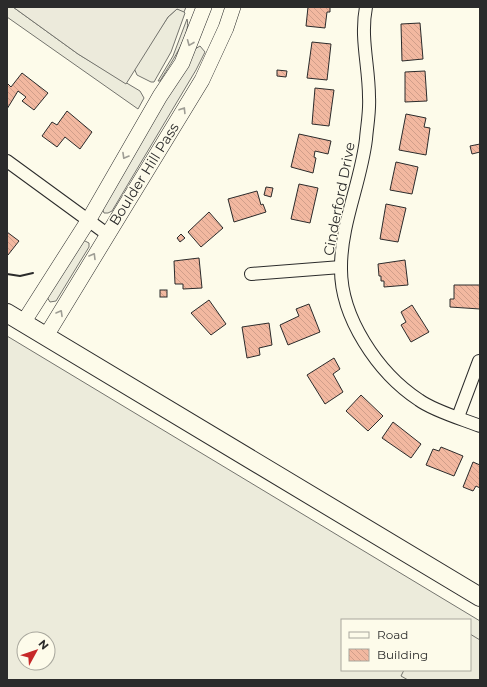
<svg xmlns="http://www.w3.org/2000/svg" width="487" height="687" viewBox="0 0 487 687" font-family="Montserrat,sans-serif">
<style>
.grass{fill:#ecebdb;stroke:#74746e;fill-rule:evenodd}
.parking{fill:#eceadb;stroke:#74746e}
.building{fill:url(#building-back-hatch);stroke:#2b2b2b}
.lines{fill:none;stroke-linecap:round;stroke-linejoin:round}
.minor-casing{stroke:#2b2b2b;stroke-width:14}
.tertiary-casing{stroke:#2b2b2b;stroke-width:16}
.primary-casing{stroke:#2b2b2b;stroke-width:20}
.minor{stroke:#fdfbea;stroke-width:12}
.tertiary{stroke:#fdfbea;stroke-width:15}
.primary{stroke:#fdfbea;stroke-width:18}
.wall{stroke:#2b2b2b;stroke-width:2}
.oneway{stroke:#9e9d94}
.labels{text-anchor:middle;stroke-width:3;stroke-linejoin:round;paint-order:stroke}
.street-label{font-size:14px;fill:#2b2b2b;stroke:#fdfbea}
</style>
<defs>
<pattern id="building-back-hatch" width="6" height="6" patternUnits="userSpaceOnUse"><rect width="6" height="6" fill="#f2b8a0"/><path d="M-1 5l2 2M0 0l6 6M5-1l2 2" fill="none" stroke="#d09e8a"/></pattern>
</defs>
<rect width="100%" height="100%" fill="#fdfbea"/>
<g class="grass">
<polygon points="7,7 13,7 78,54 140,91 144,98 138,109 7,17"/>
<polygon points="177,9 182,10 185,13 171,52 154,82 151,82 137,75 134,68 168,17"/>
<path d="M 187,19 C 192,34 168,67 160,81 L 158,81 L 173,56 Z"/>
<polygon points="200,46 205,52 196,70 112,211 108,213 104,213 102,208 195,49"/>
<polygon points="83,240 89,243 89,247 56,301 50,302 47,297"/>
<path d="M 7,336 L 480,621 L 480,680 L 7,680 ZM 342,620 L 470,620 L 470,670 L 342,670 ZM 24,639 L 48,639 L 48,663 L 24,663 Z"/>
</g>
<g class="parking">
<polygon points="13,7 186,7 184,12 177,9 168,17 126,84 78,54"/>
<polygon points="470,634 480,640 480,680 408,680 401,676 404,670 470,670"/>
</g>
<g class="building">
<polygon points="308,7 330,7 330,12 327,12 325,28 306,26"/>
<polygon points="420,23 423,59 402,61 401,24"/>
<polygon points="312,42 331,44 327,80 307,78"/>
<polygon points="277,70 287,71 286,77 277,76"/>
<polygon points="425,71 427,101 405,102 405,72"/>
<polygon points="22,73 48,93 34,110 22,101 26,97 18,91 7,109 7,83 11,87"/>
<polygon points="315,88 334,90 329,126 312,124"/>
<polygon points="67,111 92,132 80,149 65,137 57,147 42,136 52,122 57,125"/>
<polygon points="406,114 426,118 424,127 430,128 426,155 399,150"/>
<polygon points="299,134 331,141 328,154 315,151 314,157 316,158 313,173 291,167"/>
<polygon points="480,144 480,152 472,154 470,146"/>
<polygon points="396,162 418,167 412,194 390,190"/>
<polygon points="299,184 318,188 310,223 291,219"/>
<polygon points="266,187 273,188 271,197 264,195"/>
<polygon points="257,191 261,205 263,204 266,212 234,222 228,199"/>
<polygon points="386,204 406,208 398,242 380,239"/>
<polygon points="209,212 223,228 201,247 188,232"/>
<polygon points="7,232 19,241 8,255 7,254"/>
<polygon points="181,234 185,238 180,242 177,238"/>
<polygon points="199,258 202,288 183,289 183,284 175,284 174,261"/>
<polygon points="405,260 408,285 384,287 384,281 381,281 381,276 379,276 378,264"/>
<polygon points="454,285 480,285 480,309 450,307 450,299 454,299"/>
<rect x="160" y="290" width="7" height="7"/>
<polygon points="209,300 226,324 211,335 191,313"/>
<polygon points="309,304 320,332 288,345 280,325 299,316 296,309"/>
<polygon points="412,305 429,332 411,342 401,325 406,322 401,312"/>
<polygon points="269,323 272,345 259,348 260,355 247,358 242,327"/>
<polygon points="334,358 340,369 333,374 343,392 325,404 307,375"/>
<polygon points="361,395 383,416 368,431 346,411"/>
<polygon points="393,422 421,444 411,458 382,438"/>
<polygon points="441,447 463,456 454,476 426,465 433,449 439,451"/>
<polygon points="473,462 480,465 480,488 476,486 473,491 463,487"/>
</g>
<g class="lines">
<defs>
<g id="minor">
<path d="M 366,7 C 360,38 369,66 369,97 C 370,111 367,126 366,139 C 361,182 341,223 341,267 C 340,317 378,373 419,400 C 434,411 462,419 480,426"/>
<polyline points="7,161 107,234"/>
<polyline points="251,274 341,267"/>
<polyline points="458,417 479,361"/>
</g>
<g id="tertiary">
<polyline points="23,323 88,221 160,96 182,63 204,7"/>
<polyline points="46,336 202,80 226,28 233,7"/>
</g>
<polyline id="primary" points="7,313 480,597"/>
</defs>
<use href="#minor" class="minor-casing"/>
<use href="#tertiary" class="tertiary-casing"/>
<use href="#primary" class="primary-casing"/>
<use href="#minor" class="minor"/>
<use href="#tertiary" class="tertiary"/>
<use href="#primary" class="primary"/>
<polyline class="wall" points="7,274 20,276 33,273"/>
</g>
<defs><path id="oneway-chevron" d="M-2-3.5L2.5 0L-2 3.5" fill="none" stroke-width="1.6" stroke-linecap="round" stroke-linejoin="round"/></defs>
<g class="oneway">
<use href="#oneway-chevron" transform="translate(190 43) rotate(112)"/>
<use href="#oneway-chevron" transform="translate(183 110) rotate(-58)"/>
<use href="#oneway-chevron" transform="translate(125 156) rotate(120)"/>
<use href="#oneway-chevron" transform="translate(93 256) rotate(-59)"/>
<use href="#oneway-chevron" transform="translate(60 313) rotate(-60)"/>
</g>
<g class="labels">
<g class="street-label">
<text transform="translate(144 174) rotate(-58)" y="5">Boulder Hill Pass</text>
<text transform="translate(339 199) rotate(-79)" y="5">Cinderford Drive</text>
</g>
</g>
<rect width="487" height="687" fill="none" stroke="#2b2b2b" stroke-width="16"/>
<rect x="341" y="619" width="130" height="52" fill="#fdfbea" stroke="#a9a89e"/>
<rect x="349" y="632" width="20" height="6" fill="#fdfbea" stroke="#a9a89e"/>
<text x="377" y="639" font-size="12" fill="#2b2b2b">Road</text>
<rect x="349" y="649" width="20" height="12" fill="url(#building-back-hatch)" stroke="#a9a89e"/>
<text x="377" y="659" font-size="12" fill="#2b2b2b">Building</text>
<g transform="translate(36 651) rotate(50)"><circle r="19" fill="#fdfbea" stroke="#a9a89e"/>
<path d="M0-3L7 15L0 10L-7 15Z" fill="#c62828"/>
<text y="-6" font-size="11" font-weight="bold" text-anchor="middle" fill="#2b2b2b">N</text>
</g>
</svg>
